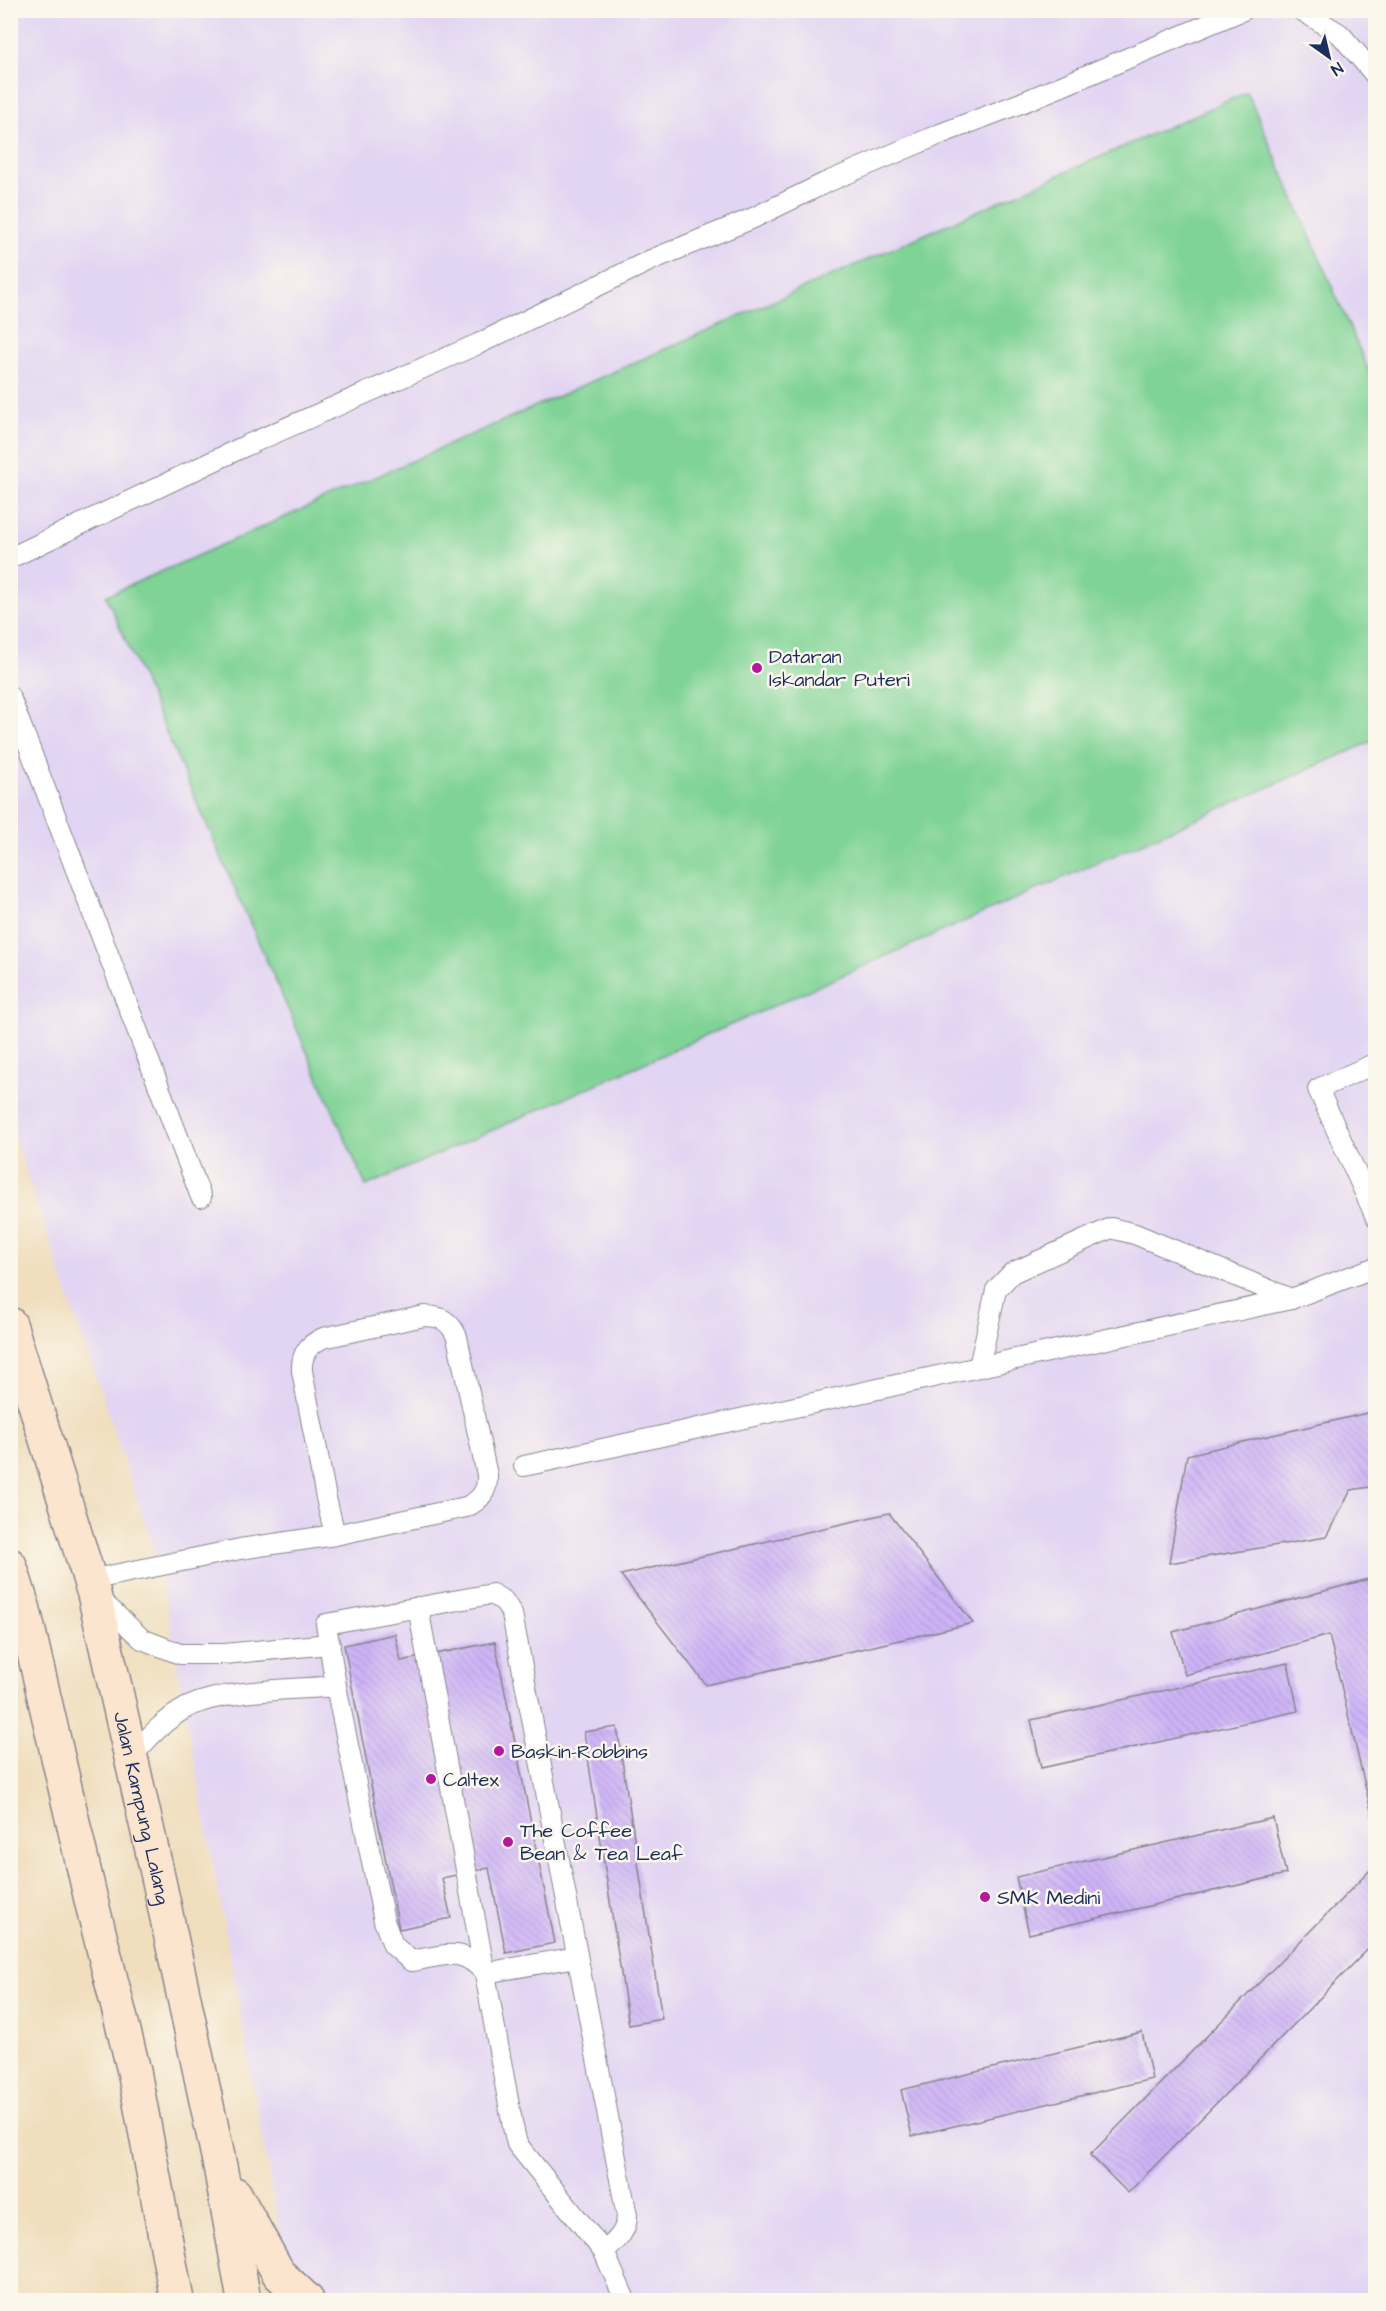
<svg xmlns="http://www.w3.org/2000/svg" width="1386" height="2311" viewBox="0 0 1386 2311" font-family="'Architects Daughter',sans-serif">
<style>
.built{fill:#e2d4f3}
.park{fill:#7fd395;stroke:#4d817a;stroke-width:1.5}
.building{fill:url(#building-back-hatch)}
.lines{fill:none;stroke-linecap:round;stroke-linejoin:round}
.service-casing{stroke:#86868e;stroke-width:22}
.secondary-casing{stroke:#86868e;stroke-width:36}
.service{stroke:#fff;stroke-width:20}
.secondary{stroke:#fce5cf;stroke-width:33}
.poi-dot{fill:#b5179e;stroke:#fbf7ec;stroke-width:2}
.labels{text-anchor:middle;stroke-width:5;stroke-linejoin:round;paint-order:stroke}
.poi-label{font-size:20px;fill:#1b2f5e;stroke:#fbf7ec;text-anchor:start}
.street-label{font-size:20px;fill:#1b2f5e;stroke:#fbf7ec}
</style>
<defs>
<pattern id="building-back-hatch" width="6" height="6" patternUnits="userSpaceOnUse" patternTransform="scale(1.5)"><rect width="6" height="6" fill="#ceb4f7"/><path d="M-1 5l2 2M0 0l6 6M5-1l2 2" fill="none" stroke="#b09bd6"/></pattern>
</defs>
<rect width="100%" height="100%" fill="#fbf7ec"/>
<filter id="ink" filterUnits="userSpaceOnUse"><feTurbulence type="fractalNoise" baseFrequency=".0167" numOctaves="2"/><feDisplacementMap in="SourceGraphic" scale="12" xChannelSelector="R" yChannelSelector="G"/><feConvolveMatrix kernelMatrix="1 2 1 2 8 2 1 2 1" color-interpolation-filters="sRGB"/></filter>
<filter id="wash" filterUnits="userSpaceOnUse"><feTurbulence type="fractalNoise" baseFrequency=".008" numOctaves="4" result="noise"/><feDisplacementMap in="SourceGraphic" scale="24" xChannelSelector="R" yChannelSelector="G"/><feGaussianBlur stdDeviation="1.35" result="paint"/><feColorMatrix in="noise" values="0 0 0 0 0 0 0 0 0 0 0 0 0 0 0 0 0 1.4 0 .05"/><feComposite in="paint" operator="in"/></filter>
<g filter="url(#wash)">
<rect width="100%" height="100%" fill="#f0debd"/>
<polygon class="built" points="10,11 1375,11 1375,2300 292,2300 159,1563 11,1127"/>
<polygon class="park" points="1247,92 1375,385 1375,740 366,1186 106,596"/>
<g id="blocks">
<g class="building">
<polygon points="1376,1411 1376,1486 1351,1490 1326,1537 1169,1563 1187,1455"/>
<polygon points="889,1513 973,1623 706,1685 621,1575"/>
<polygon points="1376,1577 1376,1827 1375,1827 1329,1635 1185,1675 1173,1632"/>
<polygon points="395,1634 401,1661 495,1642 555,1943 506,1953 489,1868 442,1878 451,1918 399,1929 344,1645"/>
<polygon points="1288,1663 1298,1711 1041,1768 1031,1720"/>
<polygon points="617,1727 662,2019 629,2025 584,1732"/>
<polygon points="1273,1818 1286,1874 1029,1934 1016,1877"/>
<polygon points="1376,1864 1376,1941 1128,2193 1090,2155"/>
<polygon points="1142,2032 1152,2079 912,2136 901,2090"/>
</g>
</g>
</g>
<g filter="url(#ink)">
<use href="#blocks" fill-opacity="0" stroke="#86868e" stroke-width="1.5"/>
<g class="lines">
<defs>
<g id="service">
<polyline points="1301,10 1340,34 1376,76"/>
<polyline points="10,558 245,446 478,344 651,260 751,219 825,183 940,134 1021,103 1243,10"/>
<polyline points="10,697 201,1197"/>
<polyline points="1376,1063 1318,1089 1376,1217"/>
<polyline points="979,1367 996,1290 1012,1273 1111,1228 1135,1234 1291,1299"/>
<polyline points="524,1466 1291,1299 1376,1267"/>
<path d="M 90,1580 L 240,1549 L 335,1535 L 466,1507 C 481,1500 488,1491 487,1475 L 457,1337 C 450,1321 441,1316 424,1316 L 323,1338 C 308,1345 301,1354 302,1371 L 326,1498 L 335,1535"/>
<polyline points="96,1596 142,1639 180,1654 224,1654 330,1644"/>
<polyline points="418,1607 513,2127 517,2144 604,2252 625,2300"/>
<path d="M 131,1757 C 148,1738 164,1720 186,1708 C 222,1689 294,1690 336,1686"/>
<path d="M 485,1973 C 461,1945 444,1956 411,1961 L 393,1945 L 384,1921 L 336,1686 L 326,1624 L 492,1594 L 504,1601 L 512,1614 L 627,2216 C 626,2233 616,2241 604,2252"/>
<polyline points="485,1973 577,1957"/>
</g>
<g id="secondary">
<path id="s1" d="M 10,1324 L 94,1594 L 159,1881 L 220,2166 L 244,2300"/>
<polyline points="10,1565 24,1610 91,1900 134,2071 177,2300"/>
<polyline points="235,2194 279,2274 307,2300"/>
</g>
</defs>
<use href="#service" class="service-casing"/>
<use href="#secondary" class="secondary-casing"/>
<use href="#service" class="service"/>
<use href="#secondary" class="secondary"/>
</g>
</g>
<g class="poi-dot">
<circle cx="757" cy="668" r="6"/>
<circle cx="499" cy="1751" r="6"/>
<circle cx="431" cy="1779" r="6"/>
<circle cx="508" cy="1842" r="6"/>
<circle cx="985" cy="1897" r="6"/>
</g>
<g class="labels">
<g class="poi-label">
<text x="769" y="663">Dataran<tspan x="769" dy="23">Iskandar Puteri</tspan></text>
<text x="511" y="1758">Baskin-Robbins</text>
<text x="443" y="1786">Caltex</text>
<text x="520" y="1837">The Coffee<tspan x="520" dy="23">Bean &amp; Tea Leaf</tspan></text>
<text x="997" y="1904">SMK Medini</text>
</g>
<g class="street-label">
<text dy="7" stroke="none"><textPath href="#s1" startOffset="502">Jalan Kampung Lalang</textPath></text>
</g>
</g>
<rect width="1386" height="2311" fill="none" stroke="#fbf7ec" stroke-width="36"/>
<g transform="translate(1329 57) rotate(146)" stroke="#fbf7ec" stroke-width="4.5" paint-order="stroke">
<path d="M0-4.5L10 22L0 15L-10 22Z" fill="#1b2f5e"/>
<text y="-9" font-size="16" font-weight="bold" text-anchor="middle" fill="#1b2f5e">N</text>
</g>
</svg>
